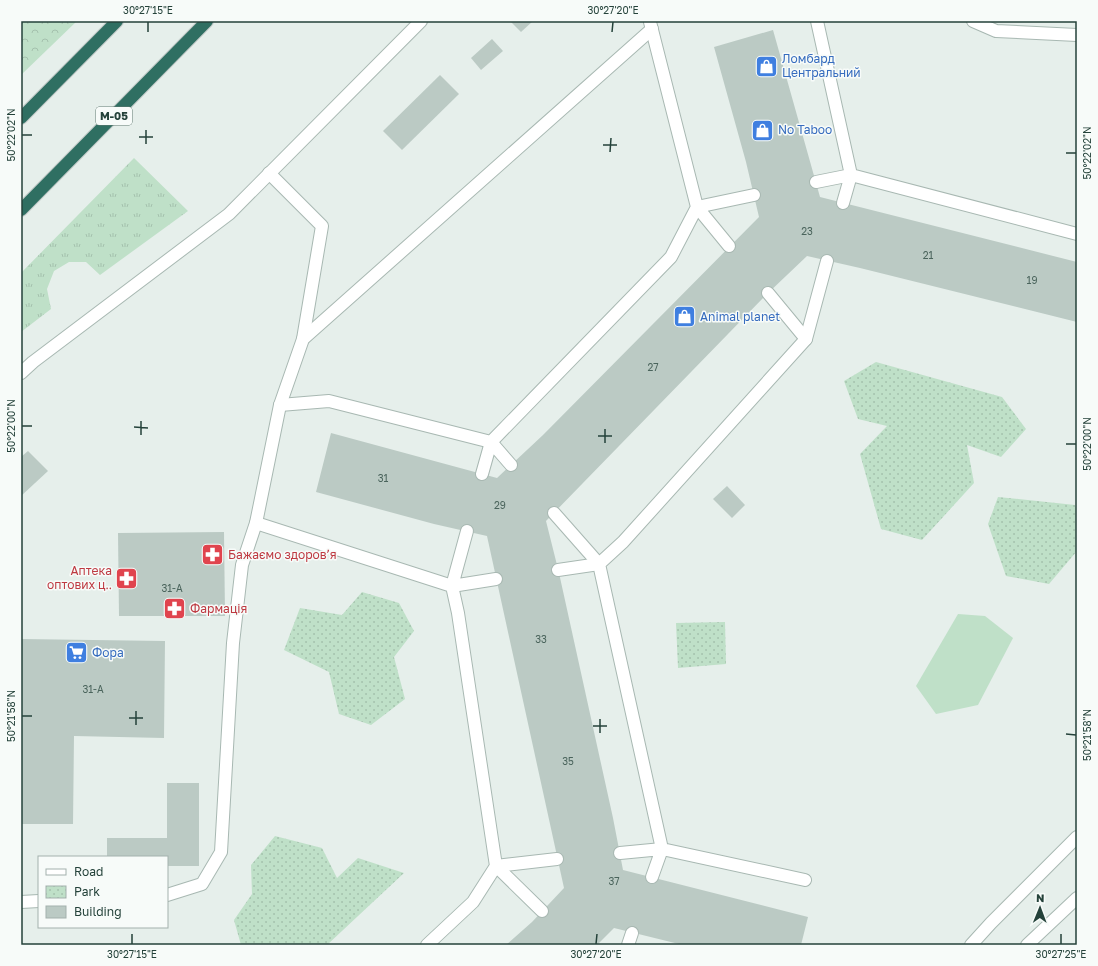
<svg xmlns="http://www.w3.org/2000/svg" width="1098" height="966" viewBox="0 0 1098 966" font-family="'Golos Text',sans-serif">
<style>
.grass{fill:url(#grass-tufts)}
.forest{fill:url(#forest-crowns)}
.park{fill:url(#park-dots)}
.pitch{fill:#bfe0c8}
.building{fill:#bbcac4}
.lines{fill:none;stroke-linecap:round;stroke-linejoin:round}
.lane-casing{stroke:#a8b8b2;stroke-width:14}
.street-casing{stroke:#a8b8b2;stroke-width:14}
.highway-casing{stroke:#c2cac8;stroke-width:14}
.lane{stroke:#fff;stroke-width:12}
.street{stroke:#fff;stroke-width:12}
.highway{stroke:#2f6f62;stroke-width:12}
.ticks{fill:none;stroke:#24423a;stroke-width:1.5}
.labels{text-anchor:middle;stroke-width:3;stroke-linejoin:round;paint-order:stroke}
.number-label{font-size:10px;fill:#4a645c}
.shield{fill:#f7fbf9;stroke:#637a73;stroke-width:1}
.shield-label{font-size:11px;font-weight:bold;fill:#24423a}
.shop-label{font-size:12px;fill:#366cbe;stroke:#f7fbf9;text-anchor:start}
.health-label{font-size:12px;fill:#be3a42;stroke:#f7fbf9;text-anchor:start}
.neatline{fill:none;stroke:#24423a;stroke-width:1.5}
.ticks-label{font-size:10px;text-anchor:middle;fill:#24423a}
</style>
<defs>
<pattern id="grass-tufts" width="24" height="20" patternUnits="userSpaceOnUse"><rect width="24" height="20" fill="#bfe0c8"/><path d="M3 7l-1-3M5 7V3M7 7l1-3M15 17l-1-3M17 17v-4M19 17l1-3" fill="none" stroke="#a4c1ad"/></pattern>
<pattern id="forest-crowns" width="20" height="18" patternUnits="userSpaceOnUse"><rect width="20" height="18" fill="#bfe0c8"/><path d="M2 6a3 3 0 1 1 6 0M12 15a3 3 0 1 1 6 0" fill="none" stroke="#a4c1ad"/></pattern>
<pattern id="park-dots" width="8" height="8" patternUnits="userSpaceOnUse"><rect width="8" height="8" fill="#bfe0c8"/><path d="M2 2h.1M6 6h.1" fill="none" stroke="#a4c1ad" stroke-width="1.8" stroke-linecap="round"/></pattern>
</defs>
<rect width="100%" height="100%" fill="#e6efeb"/>
<polygon class="grass" points="134,158 188,211 100,275 86,262 69,262 54,271 47,289 51,309 21,332 21,273"/>
<polygon class="forest" points="21,21 77,21 21,75"/>
<g class="park">
<polygon points="876,362 1002,397 1026,429 1001,457 967,445 974,483 922,540 881,529 860,454 887,426 858,419 844,381"/>
<polygon points="998,497 1075,505 1077,511 1077,551 1049,584 1006,576 988,524"/>
<polygon points="362,592 399,603 414,631 394,657 405,699 371,725 339,714 329,672 284,650 300,608 342,615"/>
<polygon points="725,622 726,664 678,668 676,623"/>
<polygon points="275,836 322,848 337,878 358,858 404,873 327,945 241,945 234,920 252,894 251,865"/>
</g>
<polygon class="pitch" points="958,614 985,616 1013,638 978,705 936,714 916,686"/>
<g class="building">
<polygon points="510,21 533,21 521,32"/>
<polygon points="773,30 820,197 1077,262 1077,322 860,268 807,256 766,295 546,521 559,573 613,818 623,870 808,917 801,945 683,945 614,928 597,945 506,945 532,922 564,888 487,536 434,524 316,492 331,433 497,478 543,435 759,217 746,162 714,47"/>
<polygon points="492,39 503,51 481,70 471,58"/>
<polygon points="440,75 459,94 402,150 383,131"/>
<polygon points="28,451 48,471 21,496 21,457"/>
<polygon points="727,486 745,505 732,518 713,499"/>
<polygon points="224,532 225,616 119,616 118,533"/>
<polygon points="21,639 165,641 164,738 74,736 73,824 21,824"/>
<polygon points="167,783 199,783 199,866 167,866 167,857 107,857 107,838 167,838"/>
</g>
<g class="lines">
<defs>
<g id="lane">
<polyline points="817,21 851,175 1077,234"/>
<polyline points="973,21 996,31 1077,35"/>
<polyline points="269,173 322,226 303,339"/>
<polyline points="816,182 851,175 843,203"/>
<polyline points="729,246 697,207 754,195"/>
<polyline points="768,293 806,339"/>
<polyline points="280,405 329,401 491,442 671,257 697,207 650,22"/>
<polyline points="482,474 491,442 511,465"/>
<polyline points="554,513 599,564"/>
<polyline points="256,523 452,586 458,613 496,866 473,902 427,945"/>
<polyline points="467,531 452,586 496,579"/>
<polyline points="558,570 599,564"/>
<polyline points="620,853 662,849 652,877"/>
<polyline points="496,866 542,911"/>
<polyline points="496,866 557,859"/>
<polyline points="805,880 662,849 599,564 623,542 806,339 827,261"/>
<polyline points="167,895 202,884 221,852 233,643 242,565 256,523 280,405 303,339 652,29"/>
<polyline points="21,902 39,901"/>
<polyline points="628,945 632,933"/>
<polyline points="971,945 991,923 1077,837"/>
<polyline points="1027,945 1077,898"/>
</g>
<polyline id="street" points="21,373 33,362 229,214 421,21"/>
<g id="highway">
<polyline points="21,118 117,21"/>
<polyline points="21,210 207,21"/>
</g>
</defs>
<use href="#lane" class="lane-casing"/>
<use href="#street" class="street-casing"/>
<use href="#highway" class="highway-casing"/>
<use href="#lane" class="lane"/>
<use href="#street" class="street"/>
<use href="#highway" class="highway"/>
</g>
<path class="ticks" d="M 148,32 L 148,22M 612,32 L 613,22M 22,135 L 32,135M 139,137 L 153,137M 146,144 L 146,130M 603,145 L 617,145M 610,152 L 611,138M 1066,153 L 1076,153M 22,426 L 32,426M 134,427 L 148,428M 141,435 L 141,421M 598,436 L 612,436M 605,443 L 605,429M 1066,444 L 1076,444M 22,716 L 32,716M 129,718 L 143,718M 136,725 L 136,711M 593,726 L 607,726M 600,733 L 600,719M 1066,734 L 1076,735M 132,944 L 132,934M 596,944 L 597,934M 1061,944 L 1061,934"/>
<defs>
<symbol id="shop-square" viewBox="-11 -11 22 22"><rect x="-9" y="-9" width="18" height="18" rx="4" fill="#3f7fe0" stroke="#f7fbf9"/><path d="M-5-2.5h2.3a2.7 3.5 0 0 1 5.4 0H5L5.5 6h-11ZM-1.5-2.5h3a1.5 2.3 0 0 0-3 0Z" fill="#fff"/></symbol>
<symbol id="pharmacy-square" viewBox="-11 -11 22 22"><rect x="-9" y="-9" width="18" height="18" rx="4" fill="#e0444e" stroke="#f7fbf9"/><path d="M-2-6h4v4h4v4h-4v4h-4v-4h-4v-4h4Z" fill="#fff"/></symbol>
<symbol id="supermarket-square" viewBox="-11 -11 22 22"><rect x="-9" y="-9" width="18" height="18" rx="4" fill="#3f7fe0" stroke="#f7fbf9"/><path d="M-6-5.5h2.5l.6 2H6L4.5 2H-2.5L-4.4-4H-6ZM-1.5 3.2a1.3 1.3 0 1 0 .1 0ZM3 3.2a1.3 1.3 0 1 0 .1 0Z" fill="#fff"/></symbol>
</defs>
<g fill-rule="evenodd">
<use href="#shop-square" x="754" y="54" width="25" height="25"/>
<use href="#shop-square" x="750" y="118" width="25" height="25"/>
<use href="#shop-square" x="672" y="304" width="25" height="25"/>
<use href="#pharmacy-square" x="200" y="542" width="25" height="25"/>
<use href="#pharmacy-square" x="114" y="566" width="25" height="25"/>
<use href="#pharmacy-square" x="162" y="596" width="25" height="25"/>
<use href="#supermarket-square" x="64" y="640" width="25" height="25"/>
</g>
<g class="labels">
<g class="number-label">
<text x="807" y="235">23</text>
<text x="928" y="259">21</text>
<text x="1032" y="284">19</text>
<text x="653" y="371">27</text>
<text x="383" y="482">31</text>
<text x="500" y="509">29</text>
<text x="172" y="592">31-А</text>
<text x="541" y="643">33</text>
<text x="93" y="693">31-А</text>
<text x="568" y="765">35</text>
<text x="614" y="885">37</text>
</g>
<rect class="shield" x="96" y="107" width="36" height="18" rx="3"/>
<g class="shield-label">
<text x="114" y="120">М-05</text>
</g>
<g class="shop-label">
<text x="782" y="63">Ломбард<tspan x="782" dy="14">Центральний</tspan></text>
<text x="778" y="134">No Taboo</text>
<text x="700" y="321">Animal planet</text>
<text x="92" y="657">Фора</text>
</g>
<g class="health-label">
<text x="228" y="559">Бажаємо здоровʼя</text>
<text x="112" y="575" text-anchor="end">Аптека<tspan x="112" dy="14">оптових ц‥</tspan></text>
<text x="190" y="613">Фармація</text>
</g>
</g>
<rect width="1098" height="966" fill="none" stroke="#f7fbf9" stroke-width="44"/>
<rect x="38" y="856" width="130" height="72" fill="#f7fbf9" stroke="#a3b1ad"/>
<rect x="46" y="869" width="20" height="6" fill="#ffffff" stroke="#a3b1ad"/>
<text x="74" y="876" font-size="12" fill="#24423a">Road</text>
<rect x="46" y="886" width="20" height="12" fill="url(#park-dots)" stroke="#a3b1ad"/>
<text x="74" y="896" font-size="12" fill="#24423a">Park</text>
<rect x="46" y="906" width="20" height="12" fill="#bbcac4" stroke="#a3b1ad"/>
<text x="74" y="916" font-size="12" fill="#24423a">Building</text>
<g transform="translate(1040 908) rotate(1)" stroke="#f7fbf9" stroke-width="3" paint-order="stroke">
<path d="M0-3L7 15L0 10L-7 15Z" fill="#24423a"/>
<text y="-6" font-size="11" font-weight="bold" text-anchor="middle" fill="#24423a">N</text>
</g>
<rect x="22" y="22" width="1054" height="922" class="neatline"/>
<g class="ticks-label">
<text x="148" y="14">30°27'15"E</text>
<text x="613" y="14">30°27'20"E</text>
<text transform="translate(11 135) rotate(-90)" y="4">50°22'02"N</text>
<text transform="translate(1087 153) rotate(-90)" y="4">50°22'02"N</text>
<text transform="translate(11 426) rotate(-90)" y="4">50°22'00"N</text>
<text transform="translate(1087 444) rotate(-90)" y="4">50°22'00"N</text>
<text transform="translate(11 716) rotate(-90)" y="4">50°21'58"N</text>
<text transform="translate(1087 735) rotate(-90)" y="4">50°21'58"N</text>
<text x="132" y="958">30°27'15"E</text>
<text x="596" y="958">30°27'20"E</text>
<text x="1061" y="958">30°27'25"E</text>
</g>
</svg>
